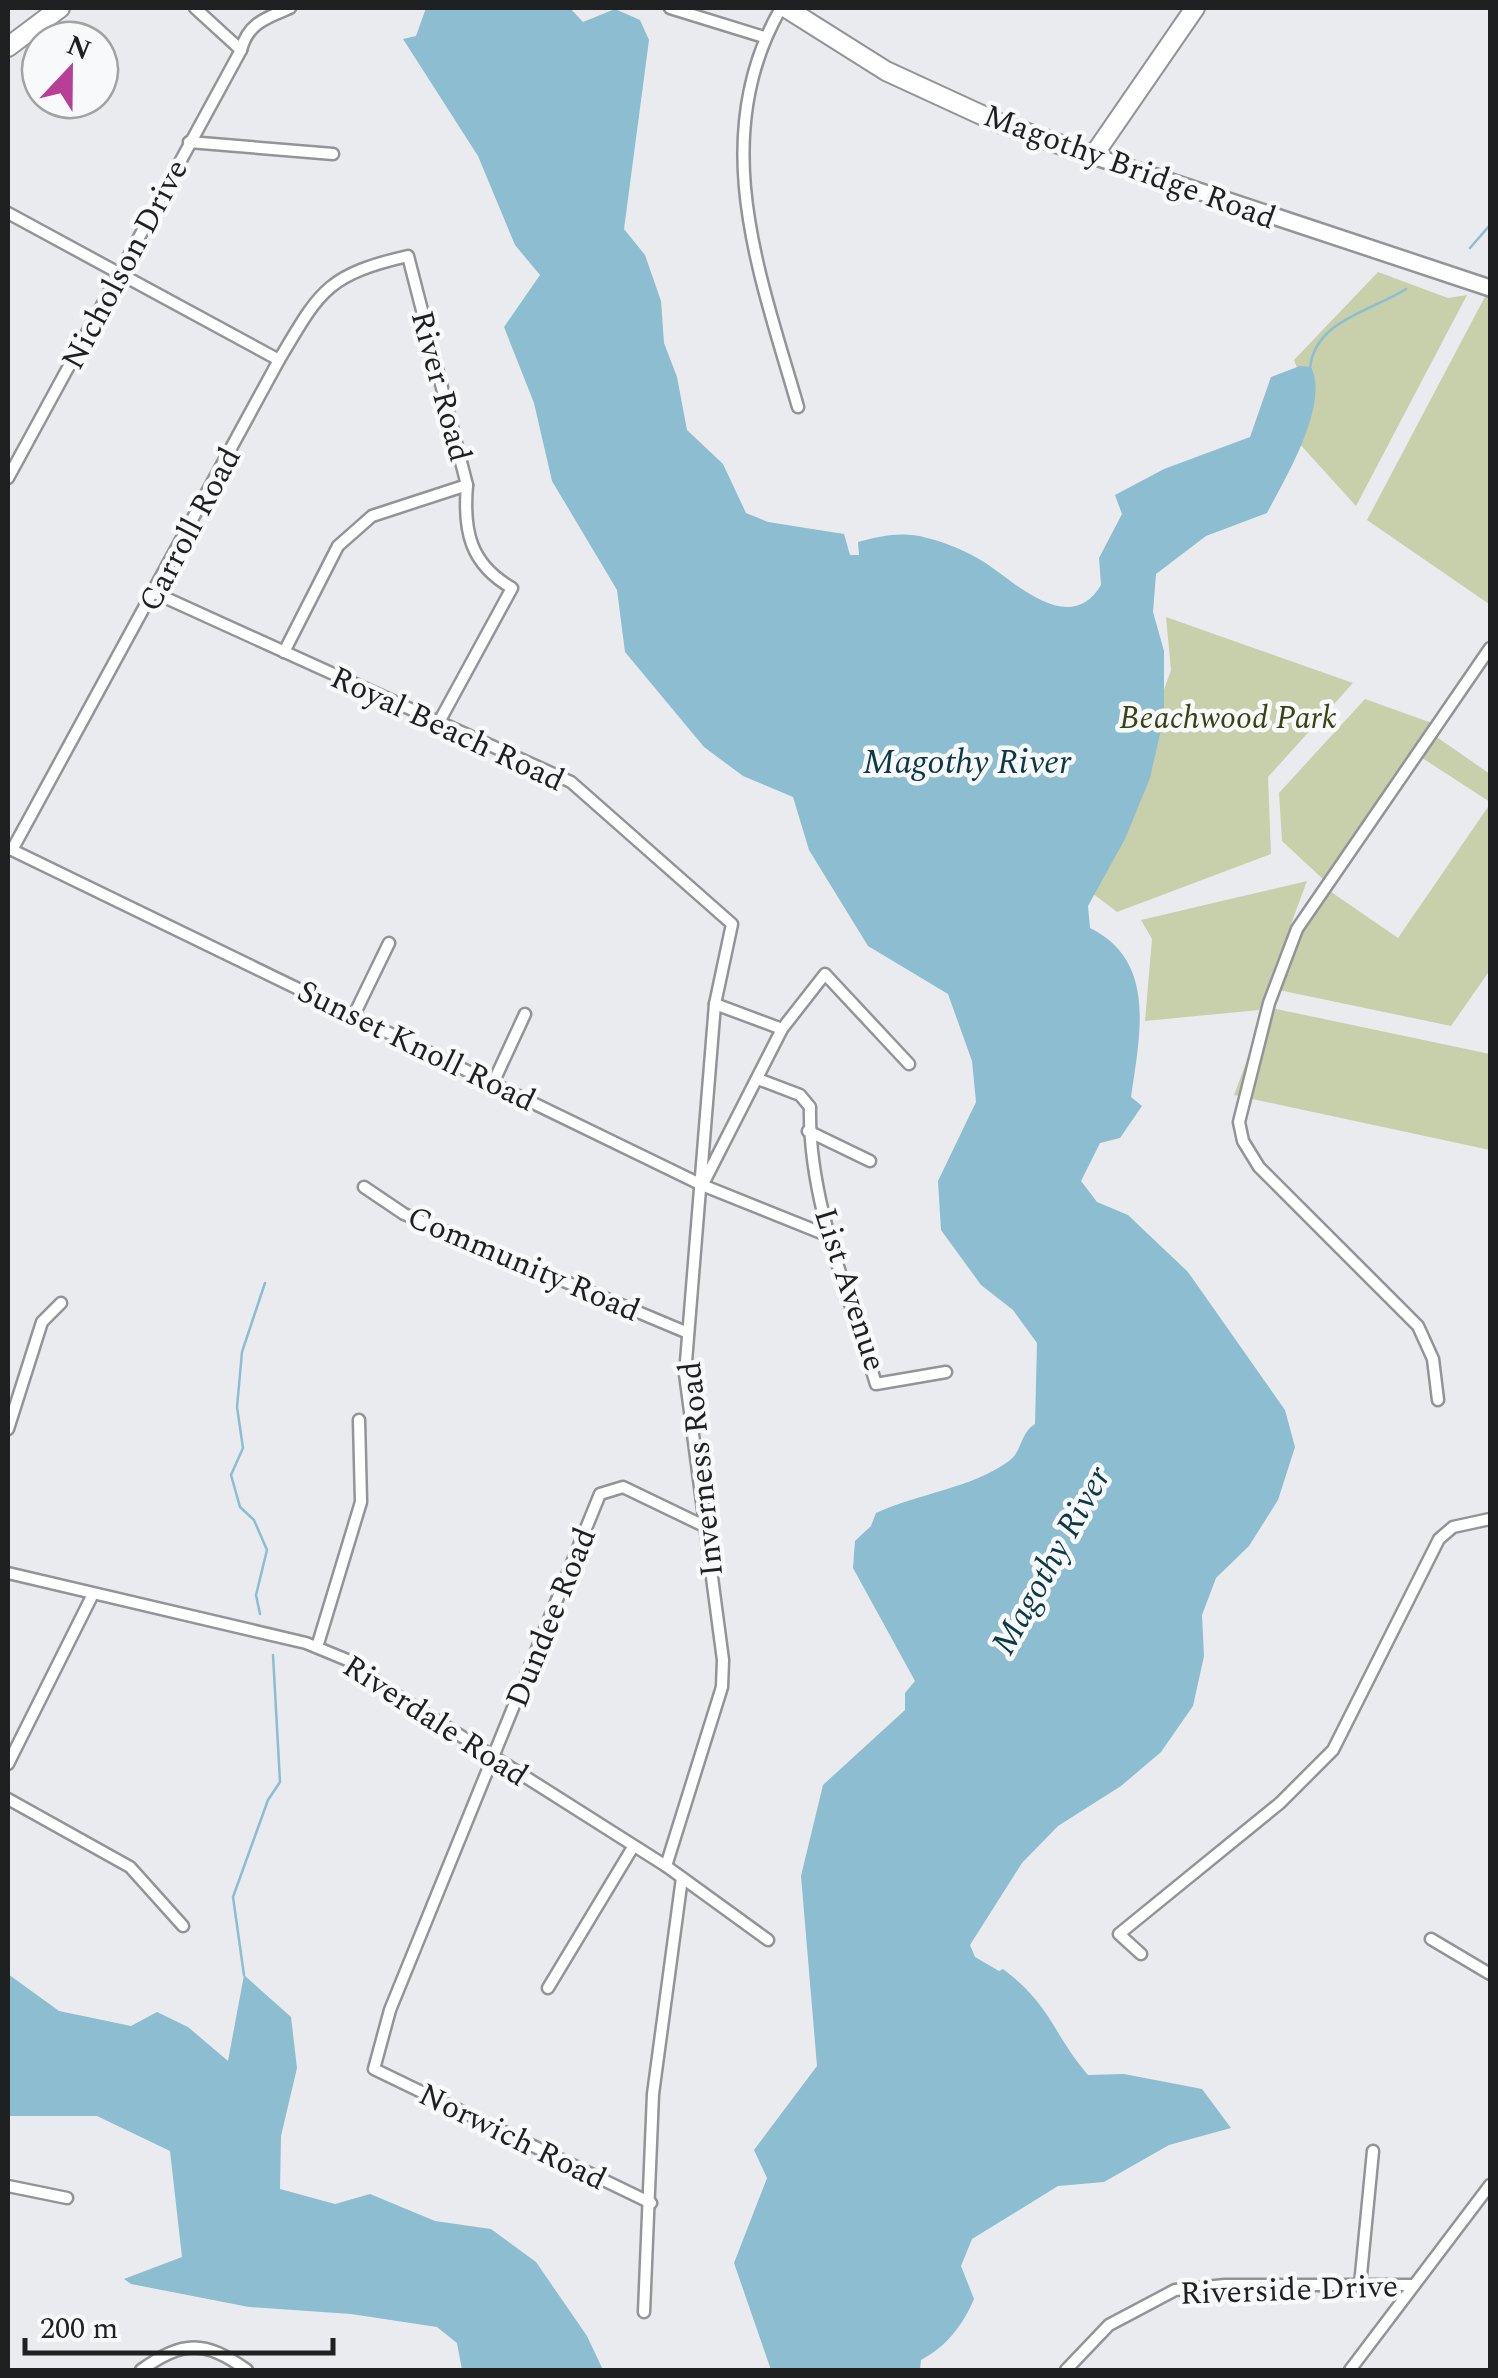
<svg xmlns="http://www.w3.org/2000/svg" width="1498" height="2378" viewBox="0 0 1498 2378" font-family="Spectral,serif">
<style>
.green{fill:#c7d0ab}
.water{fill:#8cbdd1}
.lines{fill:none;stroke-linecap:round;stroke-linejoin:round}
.stream{stroke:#8cbdd1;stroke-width:2.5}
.street-casing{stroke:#939497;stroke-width:15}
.secondary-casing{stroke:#939497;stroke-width:20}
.primary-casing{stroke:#939497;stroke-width:22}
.street{stroke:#fff;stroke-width:10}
.secondary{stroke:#fff;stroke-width:15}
.primary{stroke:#fff;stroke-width:18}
.labels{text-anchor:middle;stroke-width:9;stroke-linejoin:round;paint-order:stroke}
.street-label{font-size:32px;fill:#1f2021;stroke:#f7f9fb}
.park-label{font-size:32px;font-style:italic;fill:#394210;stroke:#f7f9fb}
.water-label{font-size:35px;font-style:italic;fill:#0c3948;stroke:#f7f9fb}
</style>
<rect width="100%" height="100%" fill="#e9ebee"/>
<g class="green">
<polygon points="1378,272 1448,298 1467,295 1356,506 1288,431 1310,402 1294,360"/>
<polygon points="1488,291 1490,291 1489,604 1367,520"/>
<polygon points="1166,617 1353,683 1268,777 1271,854 1117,912 1092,893 1171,670"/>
<polygon points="1365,699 1432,723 1428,731 1490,774 1490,802 1413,752 1324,880 1282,841 1279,793"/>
<polygon points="1490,804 1490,970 1451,1026 1274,989 1307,904 1321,885 1398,938"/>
<polygon points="1307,881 1259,1010 1145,1021 1152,939 1141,920"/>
<polygon points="1267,1007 1490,1054 1490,1150 1234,1095"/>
</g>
<g class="water">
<path d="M 426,8 L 570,8 L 583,22 L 615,9 L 640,20 L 649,40 L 624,229 L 645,255 L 661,301 L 664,343 L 677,377 L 687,430 L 723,464 L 746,513 L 768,522 L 844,534 L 850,555 L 859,555 L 858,542 C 882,536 902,531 927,538 C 945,542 968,552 984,562 C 1016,583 1070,637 1101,585 L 1099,558 L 1122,514 L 1115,495 L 1164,469 L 1250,437 L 1271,377 L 1300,366 L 1311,367 C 1330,404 1285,479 1267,513 L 1206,536 L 1156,574 L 1153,612 L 1164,651 L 1164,716 L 1150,778 L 1125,839 L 1088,906 L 1090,928 C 1157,961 1140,1034 1131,1097 L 1142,1106 L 1120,1138 L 1100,1143 L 1081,1181 L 1097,1202 L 1128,1215 L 1188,1272 L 1285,1410 L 1295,1447 L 1278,1500 L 1249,1546 L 1216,1578 L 1202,1615 L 1204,1656 L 1193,1706 L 1161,1752 L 1121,1786 L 1058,1826 L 1022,1863 L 970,1945 L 975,1957 L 999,1971 L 1003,1969 C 1052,2006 1052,2033 1088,2075 L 1124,2074 L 1202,2089 L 1231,2128 L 1169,2145 L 1104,2182 L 1058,2186 L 972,2239 L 961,2266 L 974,2299 C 963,2325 947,2346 921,2360 L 920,2370 L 771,2370 L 734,2263 L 767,2178 L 754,2150 L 817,2066 L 801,1876 L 823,1785 L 905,1710 L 905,1693 L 915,1681 L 853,1568 L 855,1541 L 871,1526 L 876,1513 C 919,1493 970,1489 1009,1461 C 1022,1452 1020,1433 1035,1424 L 1037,1343 L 1013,1310 L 981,1285 L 941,1230 L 938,1181 L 976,1102 L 972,1061 L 948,994 L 868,946 L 809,850 L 793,797 L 743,776 L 704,747 L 625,652 L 617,590 L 552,481 L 534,403 L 504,327 L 540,275 L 515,245 L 478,156 L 403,39 L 416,36 Z"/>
<polygon points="8,1974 59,2011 131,2026 157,2012 188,2027 228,2061 244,1975 291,2017 297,2068 281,2136 280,2189 335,2204 370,2194 435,2221 491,2229 536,2262 587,2336 603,2370 462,2370 457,2343 437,2327 351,2314 249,2307 131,2284 124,2279 182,2257 170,2151 97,2116 8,2116"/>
</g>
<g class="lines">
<g class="stream">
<polyline points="1470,248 1490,225"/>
<path d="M 1310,369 C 1313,321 1372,311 1406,289"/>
<polyline points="260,1614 256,1595 267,1550 254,1520 240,1507 231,1475 243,1448 237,1407 242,1352 265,1283"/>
<polyline points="244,1975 233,1897 268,1800 280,1782 273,1655"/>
</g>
<defs>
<g id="street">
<path d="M 195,8 L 241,50 C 248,23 266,18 290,8"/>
<polyline points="670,8 764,37"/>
<path d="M 781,8 C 706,138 760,275 798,407"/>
<polyline points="189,142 333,154"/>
<polyline points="8,213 279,360"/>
<polyline points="8,478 241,50"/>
<polyline points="155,593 571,782 732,924 715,1004 782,1029"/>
<polyline points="284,652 338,546 372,516 467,485"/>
<polyline points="8,848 702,1185 829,1236"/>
<path d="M 12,850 L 279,360 C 320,291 326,275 408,256 L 467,485 C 463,531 470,564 512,588 L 439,722"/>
<polyline points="354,1015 389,943"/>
<path d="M 758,1079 L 800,1095 L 810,1107 C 808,1201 849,1294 876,1384 L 946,1372"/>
<polyline points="494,1081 525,1014"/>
<polyline points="808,1131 870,1161"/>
<polyline points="704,1182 782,1029 825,974 909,1064"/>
<polyline points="364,1187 404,1214 688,1333"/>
<polyline points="1438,1400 1433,1359 1418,1326 1259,1167 1243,1141 1239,1122 1269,1003 1297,929 1490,648"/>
<polyline points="8,1429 42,1322 61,1303"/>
<polyline points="8,1573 306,1643 357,1664 382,1686 666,1866 768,1940"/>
<polyline points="317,1647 361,1502 359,1420"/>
<polyline points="8,1764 93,1594"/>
<polyline points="8,1799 130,1867 183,1926"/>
<polyline points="666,1866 722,1687 723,1660 685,1374 715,1004"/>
<polyline points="1431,1939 1490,1974"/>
<polyline points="1141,1954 1119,1934 1280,1803 1333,1750 1439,1539 1453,1527 1490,1519"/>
<polyline points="548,1988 633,1847"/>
<polyline points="8,2186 67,2198"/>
<polyline points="651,2203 374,2069 390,2010 600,1494 623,1487 702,1525"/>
<polyline points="1360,2285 1373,2151"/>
<polyline points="644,2312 653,2094 682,1878"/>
<path d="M 141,2370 C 184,2340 204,2340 247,2370"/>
<polyline points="1066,2370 1109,2325 1175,2290 1225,2285 1414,2285"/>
<polyline points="1350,2370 1490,2185"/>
</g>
<polyline id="secondary" points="1093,156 1490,288"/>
<g id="primary">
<polyline points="786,8 886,71 999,123 1093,156 1195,8"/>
<polyline points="8,47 60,8"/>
</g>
</defs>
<use href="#street" class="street-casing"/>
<use href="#secondary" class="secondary-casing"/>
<use href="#primary" class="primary-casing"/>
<use href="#street" class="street"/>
<use href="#secondary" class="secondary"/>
<use href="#primary" class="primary"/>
</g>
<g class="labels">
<g class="street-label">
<text transform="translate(1130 166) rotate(20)" y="11">Magothy Bridge Road</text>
<text transform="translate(124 264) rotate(-62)" y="11">Nicholson Drive</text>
<text transform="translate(442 386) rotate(75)" y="11">River Road</text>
<text transform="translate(189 529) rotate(-62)" y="11">Carroll Road</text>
<text transform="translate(448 728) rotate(25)" y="11">Royal Beach Road</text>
<text transform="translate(417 1045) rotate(26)" y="11">Sunset Knoll Road</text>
<text transform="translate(524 1263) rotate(23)" y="11">Community Road</text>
<text transform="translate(851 1289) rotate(72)" y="11">List Avenue</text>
<text transform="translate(700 1469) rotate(-96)" y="11">Inverness Road</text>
<text transform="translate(550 1617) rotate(-68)" y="11">Dundee Road</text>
<text transform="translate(436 1720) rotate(33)" y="11">Riverdale Road</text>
<text transform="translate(513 2136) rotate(26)" y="11">Norwich Road</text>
<text transform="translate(1289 2289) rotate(-2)" y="11">Riverside Drive</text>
</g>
<g class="park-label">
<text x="1228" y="728">Beachwood Park</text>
</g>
<g class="water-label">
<text x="967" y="773">Magothy River</text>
<text transform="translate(1050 1560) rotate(-61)" y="12">Magothy River</text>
</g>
</g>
<rect width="1498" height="2378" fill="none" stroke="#1f2021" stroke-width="20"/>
<g transform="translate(70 70) rotate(22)"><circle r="48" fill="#f7f9fb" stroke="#a1a2a4" stroke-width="2.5"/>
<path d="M0-8L18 38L0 25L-18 38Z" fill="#b73f95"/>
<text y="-15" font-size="28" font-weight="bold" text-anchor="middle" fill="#1f2021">N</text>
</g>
<path d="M25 2338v15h308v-15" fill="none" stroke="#1f2021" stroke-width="5"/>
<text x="40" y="2338" font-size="30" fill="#1f2021" stroke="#f7f9fb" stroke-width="8" paint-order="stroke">200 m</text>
</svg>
